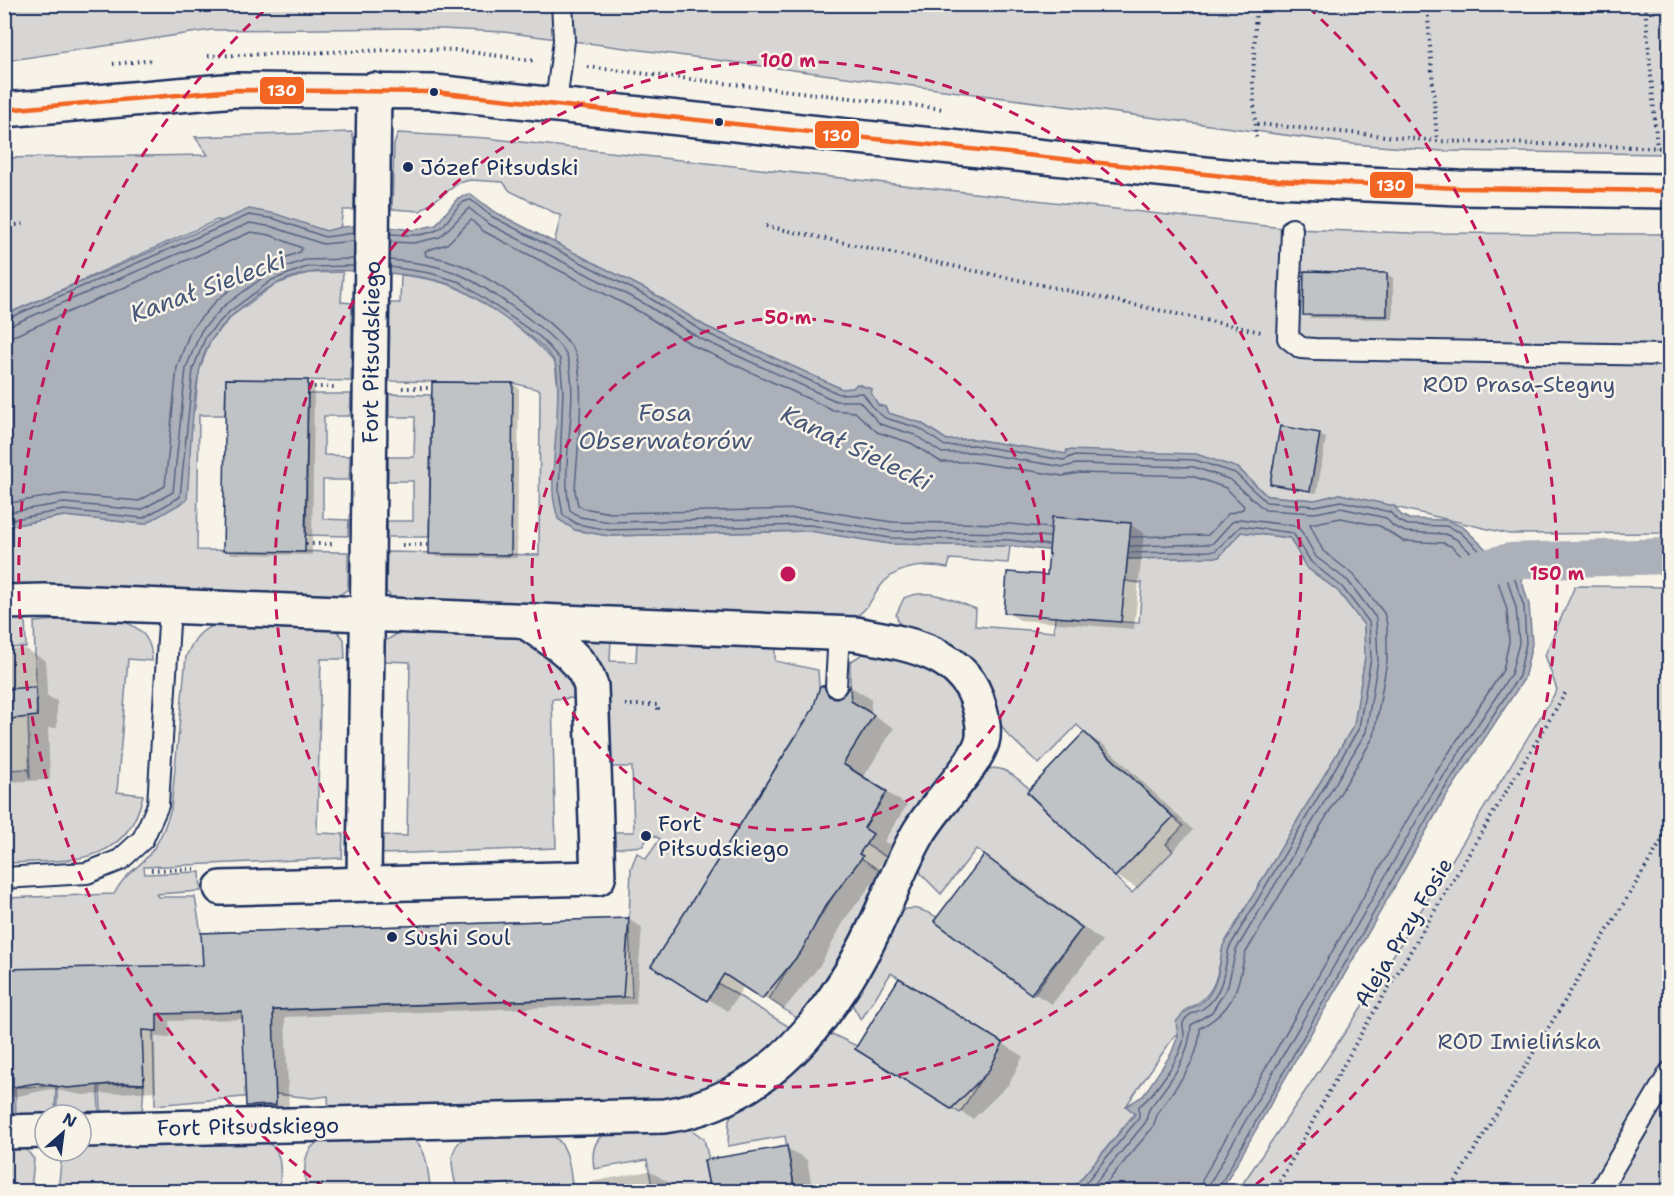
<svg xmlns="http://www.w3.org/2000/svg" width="1674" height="1196" viewBox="0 0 1674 1196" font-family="'Shantell Sans',sans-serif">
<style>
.green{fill:#d7d6d4;stroke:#798299;stroke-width:1.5;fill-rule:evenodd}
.water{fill:#acb0b9;stroke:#727c95;stroke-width:1.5}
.shadow{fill:#0003}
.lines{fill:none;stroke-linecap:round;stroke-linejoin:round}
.shore{stroke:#556382;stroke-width:1.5}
.canal{stroke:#acb0b9;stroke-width:36}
.building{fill:#c0c3c5;stroke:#1b2f5e;stroke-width:1.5}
.service-casing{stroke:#1b2f5e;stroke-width:24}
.minor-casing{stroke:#1b2f5e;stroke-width:38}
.tertiary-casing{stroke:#1b2f5e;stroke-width:38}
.path{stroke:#1b2f5e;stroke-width:4;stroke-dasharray:1.5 4.5;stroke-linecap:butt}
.service{stroke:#f7f3e8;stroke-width:20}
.minor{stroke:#f7f3e8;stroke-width:33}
.tertiary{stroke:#f7f3e8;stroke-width:33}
.bus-1-casing{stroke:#f7f3e8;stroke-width:9}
.bus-1{stroke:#f26522;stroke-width:4.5}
.ring{fill:none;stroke:#c2185b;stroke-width:3;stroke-dasharray:10 8}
.bus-dot{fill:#1b2f5e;stroke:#f7f3e8;stroke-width:2}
.labels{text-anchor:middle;stroke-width:5;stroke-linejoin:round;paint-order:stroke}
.poi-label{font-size:22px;fill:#1b2f5e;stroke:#f7f3e8;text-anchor:start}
.street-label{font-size:22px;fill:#1b2f5e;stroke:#f7f3e8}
.park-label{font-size:22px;fill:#415076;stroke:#f7f3e8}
.water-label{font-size:24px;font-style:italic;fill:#465679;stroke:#f7f3e8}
.centre{fill:#c2185b;stroke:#f7f3e8;stroke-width:3}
.ring-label{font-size:18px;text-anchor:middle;font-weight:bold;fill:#c2185b;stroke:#f7f3e8;stroke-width:5;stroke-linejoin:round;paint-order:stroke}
.line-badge{stroke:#f7f3e8;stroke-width:2}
.badge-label{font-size:16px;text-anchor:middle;font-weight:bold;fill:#fff}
</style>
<rect width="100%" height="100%" fill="#f7f3e8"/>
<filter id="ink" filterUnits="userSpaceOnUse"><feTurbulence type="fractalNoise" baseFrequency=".0167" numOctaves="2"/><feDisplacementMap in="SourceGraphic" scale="12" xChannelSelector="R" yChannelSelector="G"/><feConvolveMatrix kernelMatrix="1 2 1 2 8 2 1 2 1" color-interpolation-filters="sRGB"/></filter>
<g filter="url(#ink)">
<g class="green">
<polygon points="5,4 1669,5 1669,154 1443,151 1353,144 504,32 419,28 211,30 5,61"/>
<polygon points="352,132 355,147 354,210 343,210 340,229 326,231 217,220 5,315 4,158 208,155 195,137"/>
<polygon points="398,133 486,138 1292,229 1412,233 1669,234 1669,533 1509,534 1340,494 1316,500 1267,496 1238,468 1067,450 1066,454 973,439 947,440 921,423 888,413 885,407 878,405 871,393 872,389 857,384 853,388 842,389 705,326 651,292 554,243 561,216 510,191 503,182 470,180 459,183 420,211 392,209 394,145"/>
<polygon points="343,272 341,302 352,303 351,381 226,379 225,415 199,415 197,550 348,552 348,589 332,600 5,591 5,527 64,516 145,524 195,408 199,370 211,340 232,316 274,285 308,273"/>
<path d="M 401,275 C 419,277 438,280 455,287 C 490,302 531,335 555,363 L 575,530 L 609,536 L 810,531 L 890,544 L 1010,546 L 1008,563 L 950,559 L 948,568 C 928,564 901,565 885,581 C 873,593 869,612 851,619 L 393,599 L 386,591 L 387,552 L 539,555 L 540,390 L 513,383 L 389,381 L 390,303 L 400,303 Z"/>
<polygon points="308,394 351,394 350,416 324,416 324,455 350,456 349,480 323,480 323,519 349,520 348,536 306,535"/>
<polygon points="389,394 431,395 429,537 387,537 387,521 413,521 413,481 388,481 388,457 414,457 415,417 389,417"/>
<path d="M 1241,532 L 1290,538 L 1306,567 L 1338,591 L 1364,625 L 1365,657 L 1354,725 L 1223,946 C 1217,977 1217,996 1185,1010 L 1178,1036 L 1175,1035 L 1126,1106 L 1135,1113 L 1071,1191 L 795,1191 L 785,1136 L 728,1146 L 729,1120 L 734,1110 L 825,1034 L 834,1035 L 857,1046 L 855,1049 L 960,1113 L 1003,1043 L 891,973 L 861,1020 L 850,1001 L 895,914 C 912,904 921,909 937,917 L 934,921 L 1033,995 L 1082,928 L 976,849 L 941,894 L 921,874 L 918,858 L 981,771 C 1002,762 1014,776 1030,789 L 1027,793 L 1132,893 L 1173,851 L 1166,844 L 1183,826 L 1077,725 L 1039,764 L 1007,734 L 991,710 L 902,631 L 896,615 L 904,598 C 928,587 953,600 976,609 L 975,626 L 1054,632 L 1055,617 L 1139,623 L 1142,583 L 1126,581 L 1127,559 L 1219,557 Z"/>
<polygon points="1575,586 1669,587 1669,1191 1237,1192 1354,1019 1557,690 1545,655"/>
<path d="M 73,615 C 106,618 152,616 152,661 L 128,659 L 117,792 L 143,795 C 127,869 64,860 5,863 L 5,770 L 28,769 L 30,779 L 28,717 L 37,716 L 34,622 L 70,619 Z"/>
<polygon points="25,616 26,647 5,648 4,617"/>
<path d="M 224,623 L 328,628 L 338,632 L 344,639 L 345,659 L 321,659 L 317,833 L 343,834 L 342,858 L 144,867 L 145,874 L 200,872 L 201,891 L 156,894 L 158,897 L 195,897 L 201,933 L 629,918 L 631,868 L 637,853 L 646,859 L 660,839 L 650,833 L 643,846 L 608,849 L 608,832 L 634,832 L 632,767 L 606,767 L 564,636 L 611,638 L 610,661 L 636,662 L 637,639 L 775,644 L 775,661 L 818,670 L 819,686 L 850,685 L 850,662 L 867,651 C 886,655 908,657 926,664 C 960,677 972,716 962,749 L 891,860 L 831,823 L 873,834 L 864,828 L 887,791 L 796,735 L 662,949 L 791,1028 L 759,1061 L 744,1073 L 669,1103 L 329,1112 L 328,1096 L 312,1098 L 276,1094 L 155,1105 L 153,1031 L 157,1031 L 5,969 L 4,898 L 114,894 C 126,871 138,870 151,852 C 161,839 166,824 171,809 L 186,657 C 194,637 202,627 224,623 ZM 629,925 L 632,997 L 205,1013 L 203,976 L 626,960 Z"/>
<polygon points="402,631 509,633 531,641 573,676 577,698 552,699 556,848 381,854 381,835 407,836 410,662 385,661 385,641"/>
<path d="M 858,856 L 879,870 C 859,925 834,972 797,1018 L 769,999 Z"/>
<polygon points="144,1084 142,1114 101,1115 100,1085"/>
<polygon points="98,1085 99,1115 57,1115 57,1086"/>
<polygon points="56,1086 55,1115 16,1116 15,1087"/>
<polygon points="13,1087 14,1116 5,1117 4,1088"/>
<path d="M 689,1128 L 704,1139 L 709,1160 L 704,1161 L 710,1191 L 653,1191 L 647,1160 L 594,1169 C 592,1155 592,1141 606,1133 Z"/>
<path d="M 550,1134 C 569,1144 569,1164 572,1184 L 567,1184 L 568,1191 L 511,1191 L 509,1183 L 457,1191 C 453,1171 445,1151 465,1137 Z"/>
<path d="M 409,1137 C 429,1145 427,1173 431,1191 L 306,1191 C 305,1172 300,1149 322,1140 Z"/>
<path d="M 262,1140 C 285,1148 280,1171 280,1191 L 58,1192 L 61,1162 L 68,1151 L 81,1151 L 81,1144 Z"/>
<polygon points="4,1146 25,1148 34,1159 31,1191 5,1191"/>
</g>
<path class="water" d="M 471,194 L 493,211 L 651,292 L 705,326 L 842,389 L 853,388 L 857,384 L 872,389 L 871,393 L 878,405 L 885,407 L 888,413 L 921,423 L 947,440 L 973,439 L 1066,454 L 1067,450 L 1196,454 L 1238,468 L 1267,496 L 1315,500 L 1340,494 L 1394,506 L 1401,515 L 1409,519 L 1447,520 L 1463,527 L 1489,552 L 1510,561 L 1518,568 L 1529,605 L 1532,644 L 1524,679 L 1444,800 L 1221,1191 L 1071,1191 L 1135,1114 L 1126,1106 L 1143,1096 L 1171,1054 L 1178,1036 L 1176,1022 C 1186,1009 1189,1011 1201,1003 C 1218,991 1220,964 1223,946 L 1354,725 L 1365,657 L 1364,625 L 1338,591 L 1306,567 L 1290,538 L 1241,532 L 1219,557 L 1127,559 L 1010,546 L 890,544 L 810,531 L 609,536 L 575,530 L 558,519 C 556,510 553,501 553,492 C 551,468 564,377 554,361 C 544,344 525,333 510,322 C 493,310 475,296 456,287 C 426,273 341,267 308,273 C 273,279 232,310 212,339 C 190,370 191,460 187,500 L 145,524 L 64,516 L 5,527 L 5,315 L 249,209 L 276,214 L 326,231 L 341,227 L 372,225 L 413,230 L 436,225 L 458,198 Z"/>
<g class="shadow">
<polygon points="1387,274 1393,278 1393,319 1311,318 1305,314"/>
<polygon points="307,381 314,385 312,555 231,554 225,550"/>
<polygon points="513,384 519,388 517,558 437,557 430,553"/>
<polygon points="1319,435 1326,438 1317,493 1278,487 1272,483"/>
<polygon points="1130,525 1144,533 1134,629 1020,620 1006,612 1049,576"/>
<polygon points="4,649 25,649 46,661 47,696 57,701 57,728 48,728 50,780 4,782"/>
<polygon points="824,687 842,698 851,687 871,699 871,714 894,728 863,778 907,805 884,841 893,847 879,867 883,869 845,919 821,964 784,1009 744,986 728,1011 708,999"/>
<polygon points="1085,734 1105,746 1193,830 1137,888 1116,876 1029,792"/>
<polygon points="984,857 1005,868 1102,941 1052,1004 1031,992"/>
<polygon points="629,920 642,927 636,1004 285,1017 289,1111 260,1112 247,1105 244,1019 169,1021 170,1038 155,1037 156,1091 82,1095 51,1089 4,1099 4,971 204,966"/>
<polygon points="920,992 1023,1056 1009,1084 973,1119 952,1107"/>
<polygon points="787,1148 807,1160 813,1192 711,1192 706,1162"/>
<polygon points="649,1171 670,1183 671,1192 570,1192 569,1186"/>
</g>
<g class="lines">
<g class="shore">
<path d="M 390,234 C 406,235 422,237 437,230 C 451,224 454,201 471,200 L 491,216 L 648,297 L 702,331 L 839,394 L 863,393 L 874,409 L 885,418 L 919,428 L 945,446 L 973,445 L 1064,460 L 1073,456 L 1195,460 L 1235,473 L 1266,502 L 1315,506 L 1341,501 L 1390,512 L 1397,520 L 1408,525 L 1446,526 L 1460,532 L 1485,556 L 1512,571 L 1524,607 L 1526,643 L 1519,676 L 1439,797 L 1216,1192"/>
<polyline points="390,242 414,243 440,237 469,208 487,223 645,304 699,338 836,401 859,401 880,424 915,435 942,453 973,452 1064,467 1076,464 1194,467 1231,480 1265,510 1315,513 1341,508 1386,518 1393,526 1406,532 1445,534 1456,539 1482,563 1506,575 1516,608 1519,643 1511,674 1432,794 1210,1183 1208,1192"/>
<path d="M 390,260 C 414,262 439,265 461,275 C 483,285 562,337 568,359 C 580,403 559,463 570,510 L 580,517 L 610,522 L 810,518 L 891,531 L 1010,533 L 1049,537"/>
<polyline points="390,267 430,273 460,282 540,337 560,359 563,391 559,492 563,515 577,524 609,530 810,525 891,538 1010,540 1048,545"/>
<polyline points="4,320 249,215 275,219 325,237 354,233"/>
<polyline points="4,328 250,223 273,227 323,244 354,241"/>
<polyline points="4,337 16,335 251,232 270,235 302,248 300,252 261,267 218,299 191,329 177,367 165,486 139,501 64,494 4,504"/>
<polyline points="4,513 64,503 141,510 173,492 186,368 201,331 224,306 269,273 305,260 354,259"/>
<polyline points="4,521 64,510 143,518 180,497 193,369 206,336 229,312 272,280 307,267 354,266"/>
<path d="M 1050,528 L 1010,524 L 892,522 L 810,509 L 611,513 L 583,508 L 578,505 L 575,491 C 577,452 585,395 577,358 C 572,332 491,278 466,267 C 454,262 439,257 426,256 L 425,251 L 447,244 L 471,220 L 483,231 L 640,312 L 694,346 L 833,410 L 855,412 L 877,432 L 911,443 L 941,462 L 973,462 L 1063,476 L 1079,473 L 1192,476 L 1226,488 L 1244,506 L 1243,509 L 1228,514 L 1208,535 L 1131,537"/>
<path d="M 1078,1192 L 1139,1118 L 1139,1106 C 1154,1096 1182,1055 1184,1037 C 1185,1032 1182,1027 1183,1023 C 1187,1012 1198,1013 1205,1007 C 1223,995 1225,967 1229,948 L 1359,728 L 1371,658 L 1369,622 L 1342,587 L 1311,562 L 1293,533 L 1241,526 L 1215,551 L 1129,553"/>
<path d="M 1088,1192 L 1146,1122 C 1147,1118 1147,1112 1150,1108 C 1169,1083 1190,1058 1191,1025 L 1212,1012 L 1228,986 L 1236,950 L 1366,732 L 1378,660 L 1376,618 L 1348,581 L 1316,557 L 1302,532 L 1296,526 L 1240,519 L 1232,522 L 1212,544 L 1130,546"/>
<path d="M 1099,1192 L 1153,1127 C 1155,1122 1156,1117 1158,1113 C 1175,1086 1200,1062 1200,1028 C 1235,1009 1237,990 1245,954 L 1374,736 L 1387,661 L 1387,624 L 1384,613 L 1354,575 L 1323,551 L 1310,524 L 1341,518 L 1380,526 L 1403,541 L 1443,543 L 1451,546 L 1477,571 L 1498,581 L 1507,610 L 1509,642 L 1503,670 L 1425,789 L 1203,1178 L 1199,1192"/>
</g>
<polyline class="canal" points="1462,573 1510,561 1670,556"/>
</g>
<g class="building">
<polygon points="1304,271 1387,273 1387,316 1303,315"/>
<polygon points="226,379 308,380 305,552 223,551"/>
<polygon points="432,382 513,383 511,555 429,554"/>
<polygon points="1280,426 1320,433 1310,491 1270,484"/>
<polygon points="1052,517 1131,523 1121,622 1004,613 1007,572 1047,575"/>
<polygon points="820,686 824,686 829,696 836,698 842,696 850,686 851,701 874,715 843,764 887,792 864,828 873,834 859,854 863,856 824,908 801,952 762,999 724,974 707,1001 651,966 813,709"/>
<polygon points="36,687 37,716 4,720 4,689"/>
<polygon points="1084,732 1173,817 1115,877 1027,792"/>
<polygon points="984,855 1082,928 1031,994 934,921"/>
<polygon points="629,918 623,997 273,1010 276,1105 246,1106 242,1012 157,1014 157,1031 142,1030 144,1084 123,1083 67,1088 37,1083 13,1087 13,1077 4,1077 4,969 203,965 201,933"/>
<polygon points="899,978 1003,1043 988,1072 951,1109 855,1049"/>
<polygon points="787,1146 795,1191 710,1191 704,1160"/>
</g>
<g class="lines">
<defs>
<g id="service">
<polyline points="556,103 564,40 562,4"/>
<polyline points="1292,229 1288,338 1301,348 1315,349 1670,355"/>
<polyline points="836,686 839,633"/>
<polyline points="4,878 87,873 120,860 143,839 158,805 170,607"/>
<polyline points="1599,1192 1670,1072"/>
</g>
<g id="minor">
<path d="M 4,602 L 44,601 L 855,634 C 903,643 965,650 979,706 C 982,716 985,732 982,742 C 972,771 935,804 918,834 C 897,871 884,912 864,949 C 821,1030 759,1103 664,1116 L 81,1130"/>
<path id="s1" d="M 364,882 L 374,90"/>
<path d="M 221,888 L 598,878 L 591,686 C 581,655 552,640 526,622"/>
<polyline points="4,1132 45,1131"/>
</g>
<polyline id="tertiary" points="4,110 236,90 434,92 1252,179 1459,188 1670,191"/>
</defs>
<use href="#service" class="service-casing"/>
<use href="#minor" class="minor-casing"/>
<use href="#tertiary" class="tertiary-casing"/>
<g class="path">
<polyline points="1256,4 1253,82 1256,141"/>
<polyline points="1427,4 1437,141"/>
<polyline points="1645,4 1657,148"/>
<polyline points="208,56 421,49 455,50 536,61"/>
<polyline points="113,64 153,60"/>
<polyline points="588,67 944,109"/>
<polyline points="1257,124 1437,141 1670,148"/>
<polyline points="4,226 26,224"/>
<polyline points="766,226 1261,332"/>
<polyline points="308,387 338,387"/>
<polyline points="402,388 431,388"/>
<polyline points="306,544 336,544"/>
<polyline points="402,545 429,545"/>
<polyline points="625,705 658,705 658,711"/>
<polyline points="151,870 194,869"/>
<polyline points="1274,1192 1362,1032 1566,692"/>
<polyline points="1449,1192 1670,827"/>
</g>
<use href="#service" class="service"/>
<use href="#minor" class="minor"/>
<use href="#tertiary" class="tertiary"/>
<defs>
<polyline id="bus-1" points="4,110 236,90 434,92 1252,179 1459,188 1670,191"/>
</defs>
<use href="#bus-1" class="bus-1-casing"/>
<use href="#bus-1" class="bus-1"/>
</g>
</g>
<g class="ring">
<circle cx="788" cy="574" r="256"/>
<circle cx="788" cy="574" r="513"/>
<path d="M325 1188A769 769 0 0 1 268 7M1308 7A769 769 0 0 1 1251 1188"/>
</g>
<g class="bus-dot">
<circle cx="434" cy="92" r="5"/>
<circle cx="719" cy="122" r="5"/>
<circle cx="408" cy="167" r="6"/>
<circle cx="646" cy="836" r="6"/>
<circle cx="392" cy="937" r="6"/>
</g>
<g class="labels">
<g class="poi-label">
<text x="420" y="175">Józef Piłsudski</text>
<text x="658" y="831">Fort<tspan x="658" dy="25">Piłsudskiego</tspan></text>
<text x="404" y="945">Sushi Soul</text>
</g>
<g class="street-label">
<text dy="8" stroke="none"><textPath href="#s1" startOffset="530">Fort Piłsudskiego</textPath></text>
<text transform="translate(1403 932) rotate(-59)" y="8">Aleja Przy Fosie</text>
<text transform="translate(248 1126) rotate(-1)" y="8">Fort Piłsudskiego</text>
</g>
<g class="park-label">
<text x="1519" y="392">ROD Prasa-Stegny</text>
<text x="1519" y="1049">ROD Imielińska</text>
</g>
<g class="water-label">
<text transform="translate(208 287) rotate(-20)" y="8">Kanał Sielecki</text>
<text x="665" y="421">Fosa<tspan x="665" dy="28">Obserwatorów</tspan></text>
<text transform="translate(856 448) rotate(26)" y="8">Kanał Sielecki</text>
</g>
</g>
<circle cx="788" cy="574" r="9" class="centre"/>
<g class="ring-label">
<text x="788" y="67">100 m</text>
<text x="788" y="324">50 m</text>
<text x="1557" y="580">150 m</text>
</g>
<g class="line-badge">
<rect x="259" y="76" width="46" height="29" rx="6" fill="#f26522"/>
<rect x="814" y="120" width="46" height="29" rx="6" fill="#f26522"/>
<rect x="1369" y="171" width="45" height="28" rx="6" fill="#f26522"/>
</g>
<g class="badge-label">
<text x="282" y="96">130</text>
<text x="837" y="141">130</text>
<text x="1391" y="191">130</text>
</g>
<rect width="1674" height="1196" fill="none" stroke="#f7f3e8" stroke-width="24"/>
<rect x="12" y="12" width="1650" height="1172" fill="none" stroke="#1b2f5e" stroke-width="2" filter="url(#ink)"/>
<g transform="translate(63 1133) rotate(28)"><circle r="28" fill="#f7f3e8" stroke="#9fa5b1" stroke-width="1.5"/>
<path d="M0-4.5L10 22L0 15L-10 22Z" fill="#1b2f5e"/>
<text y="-9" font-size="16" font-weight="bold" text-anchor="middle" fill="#1b2f5e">N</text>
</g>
</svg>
